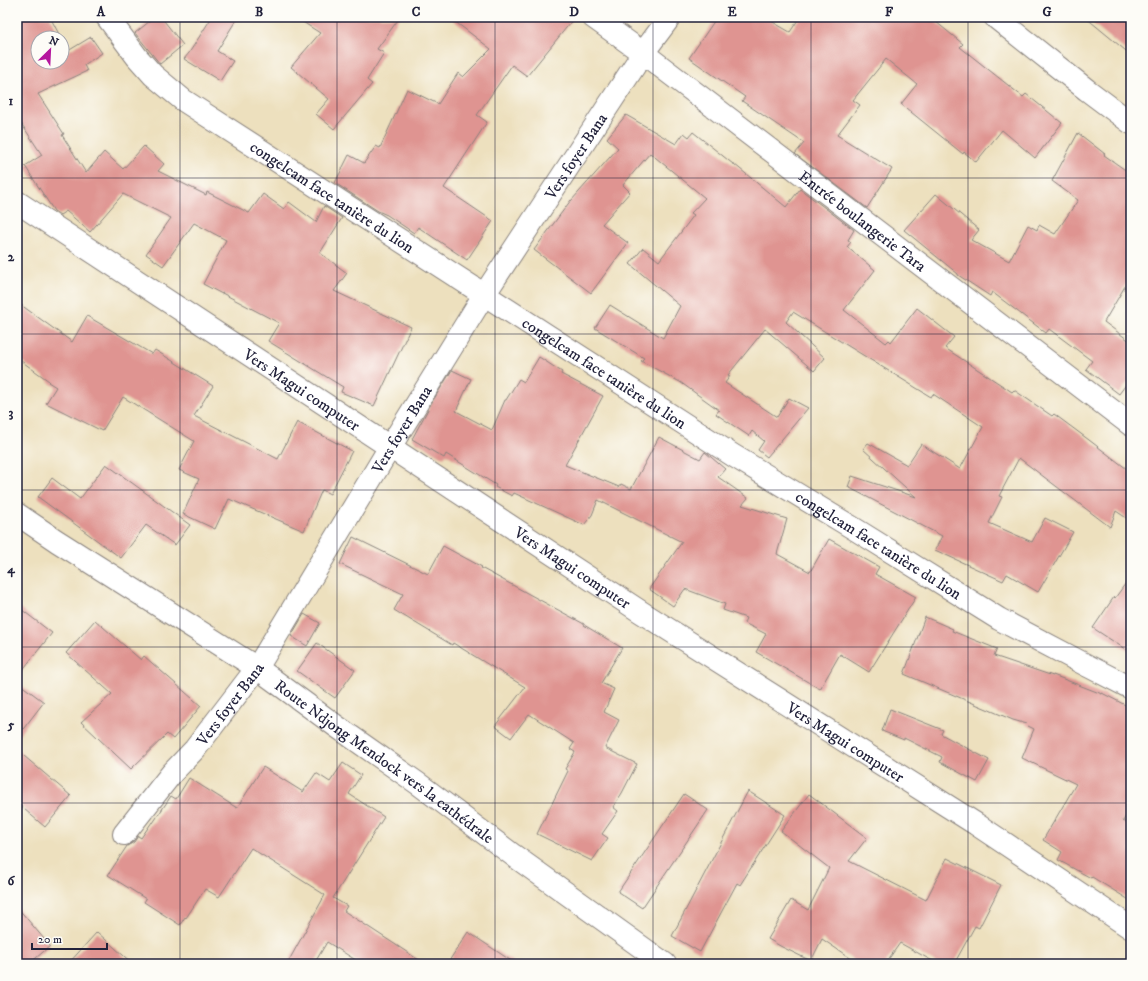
<svg xmlns="http://www.w3.org/2000/svg" width="1148" height="981" viewBox="0 0 1148 981" font-family="'IM FELL DW Pica',serif">
<style>
.building{fill:#df9491}
.lines{fill:none;stroke-linecap:round;stroke-linejoin:round}
.minor-casing{stroke:#88817c;stroke-width:24}
.minor{stroke:#fff;stroke-width:22}
.grid{fill:none;stroke:#22223b;stroke-width:1;stroke-opacity:0.55}
.labels{text-anchor:middle;stroke-width:3;stroke-linejoin:round;paint-order:stroke}
.street-label{font-size:16px;fill:#22223b;stroke:#fdfcf7}
.neatline{fill:none;stroke:#22223b;stroke-width:1.5}
.grid-label{font-size:13px;text-anchor:middle;font-weight:bold;fill:#22223b}
</style>
<rect width="100%" height="100%" fill="#fdfcf7"/>
<filter id="ink" filterUnits="userSpaceOnUse"><feTurbulence type="fractalNoise" baseFrequency=".025" numOctaves="2"/><feDisplacementMap in="SourceGraphic" scale="8" xChannelSelector="R" yChannelSelector="G"/><feConvolveMatrix kernelMatrix="1 2 1 2 8 2 1 2 1" color-interpolation-filters="sRGB"/></filter>
<filter id="wash" filterUnits="userSpaceOnUse"><feTurbulence type="fractalNoise" baseFrequency=".012" numOctaves="4" result="noise"/><feDisplacementMap in="SourceGraphic" scale="16" xChannelSelector="R" yChannelSelector="G"/><feGaussianBlur stdDeviation="0.9" result="paint"/><feColorMatrix in="noise" values="0 0 0 0 0 0 0 0 0 0 0 0 0 0 0 0 0 1.4 0 .05"/><feComposite in="paint" operator="in"/></filter>
<g filter="url(#wash)">
<rect width="100%" height="100%" fill="#ede0be"/>
<g id="blocks">
<g class="building">
<polygon points="17,17 50,17 61,38 38,38 38,62 62,62 62,40 68,51 91,37 102,53 84,65 87,71 38,94 64,134 62,135 86,173 104,152 123,169 144,146 164,164 158,171 206,195 207,192 249,213 263,194 284,209 289,202 316,222 324,206 342,218 320,253 347,273 334,291 411,327 374,406 341,392 343,387 268,341 279,323 222,293 222,294 203,284 226,240 194,223 163,266 146,254 171,218 123,194 90,232 66,211 60,215 54,211 25,166 42,155 17,117"/>
<polygon points="155,17 161,17 183,45 160,64 135,33"/>
<polygon points="212,17 238,17 217,51 233,61 220,81 184,59 189,53"/>
<polygon points="295,17 400,17 377,49 384,53 367,80 372,84 334,129 316,114 329,99 291,67 320,33"/>
<polygon points="449,17 575,17 527,76 512,65 477,115 487,122 444,188 493,221 467,260 418,227 414,233 387,215 378,211 335,183 349,155 364,163 376,146 380,148 407,89 438,104 458,73 463,77 491,49"/>
<polygon points="717,17 764,17 790,32 800,17 930,17 963,44 960,47 1023,97 1026,94 1062,123 1035,158 1002,130 976,162 964,152 963,154 901,104 917,84 886,59 853,100 860,105 837,135 892,169 867,208 795,154 804,143 742,101 745,97 689,58"/>
<polygon points="1085,17 1131,17 1131,55"/>
<polygon points="626,115 676,144 684,133 689,137 693,132 733,164 734,164 786,207 800,189 854,230 848,240 851,242 847,247 875,270 844,310 886,343 889,340 891,342 917,308 954,337 945,348 1012,392 1014,390 1052,416 1054,414 1089,440 1131,472 1131,521 1116,511 1110,527 1019,458 999,496 1002,497 989,523 1032,542 1045,518 1073,532 1038,592 1007,574 1003,581 935,550 942,536 848,487 852,476 916,497 863,449 868,443 907,465 921,444 960,469 983,427 933,394 931,397 793,312 786,322 825,358 814,371 765,329 728,375 730,376 725,383 777,417 789,398 808,408 767,457 758,450 764,441 752,431 749,436 716,414 719,410 680,382 641,361 644,358 595,328 610,305 663,338 680,306 630,264 643,248 659,261 694,215 691,213 705,198 650,153 623,185 630,192 602,224 628,243 591,293 534,250 571,200 571,201 618,148 607,138"/>
<polygon points="1078,133 1105,154 1104,155 1131,174 1131,276 1104,322 1131,342 1131,378 1119,394 1086,369 1092,361 1049,329 1046,333 992,292 990,296 958,275 958,274 904,230 936,194 979,230 971,240 1009,261 1028,225 1037,230 1039,225 1055,234 1078,200 1052,181"/>
<polygon points="17,302 72,342 87,316 152,354 155,350 213,386 194,416 278,459 297,422 352,451 330,494 322,490 304,531 229,499 215,529 183,514 199,479 179,470 194,441 123,397 102,431 46,403 56,387 48,382 49,381 17,358"/>
<polygon points="539,357 562,372 561,374 603,396 565,465 619,487 621,484 631,489 659,437 700,459 705,452 725,469 718,477 748,498 742,505 787,519 777,554 810,572 829,539 879,567 875,574 916,597 869,672 840,654 820,689 756,652 766,634 744,623 746,618 723,610 725,604 685,589 673,606 649,589 682,542 598,500 592,515 584,525 514,493 512,496 495,487 496,485 446,454 444,458 412,439 432,402 452,370 471,379 456,411 492,430 505,400 506,400 519,379 524,382"/>
<polygon points="106,464 190,525 175,545 146,525 121,558 38,497 52,478 80,499"/>
<polygon points="353,537 428,574 443,546 482,567 481,568 584,624 584,625 622,648 601,683 614,689 604,712 619,720 605,748 637,764 622,793 613,807 618,811 602,834 608,838 592,861 537,834 568,771 565,769 575,752 570,749 574,743 529,714 511,738 495,726 525,687 453,643 452,645 394,610 403,594 340,564"/>
<polygon points="1131,576 1131,653 1093,628 1114,597 1115,598"/>
<polygon points="17,606 52,633 17,677"/>
<polygon points="304,614 320,623 307,646 291,636"/>
<polygon points="925,617 953,629 952,631 997,649 994,656 1053,676 1053,675 1102,694 1102,693 1131,708 1131,807 1123,821 1131,825 1131,901 1092,877 1091,878 1058,860 1062,852 1043,840 1076,784 1022,758 1034,729 1026,725 1027,724 1013,720 904,674"/>
<polygon points="95,620 141,660 144,656 201,706 173,739 167,734 131,769 81,722 112,694 66,653"/>
<polygon points="317,643 355,670 335,698 297,671"/>
<polygon points="17,682 44,702 17,737"/>
<polygon points="890,709 943,730 941,734 989,760 977,782 940,762 942,757 904,738 904,740 882,731"/>
<polygon points="17,750 71,796 45,827 17,803"/>
<polygon points="343,763 361,775 349,794 384,817 333,898 347,906 344,911 425,964 362,964 327,942 314,964 287,964 325,895 251,848 219,897 205,889 186,918 185,917 180,925 144,902 146,899 108,875 127,846 134,842 138,836 141,838 152,822 153,823 171,796 176,799 189,778 237,808 263,767 303,792 316,773 330,782"/>
<polygon points="748,791 785,815 740,885 737,883 700,952 672,936"/>
<polygon points="684,794 708,810 642,908 618,892"/>
<polygon points="809,794 867,838 849,861 926,900 947,858 1001,885 979,928 975,926 954,964 938,964 900,943 885,964 859,964 822,939 811,961 782,947 768,939 791,900 808,910 829,868 781,831"/>
<polygon points="17,907 50,946 29,964 17,964"/>
<polygon points="97,932 133,964 68,964"/>
<polygon points="468,932 516,964 447,964"/>
</g>
</g>
</g>
<g filter="url(#ink)">
<use href="#blocks" fill-opacity="0" stroke="#88817c" stroke-width="1"/>
<g class="lines">
<defs>
<g id="minor">
<path id="s1" d="M 107,17 L 137,57 L 153,75 L 183,100 L 734,456 L 858,531 L 999,619 L 1088,666 L 1131,688"/>
<path id="s2" d="M 593,17 L 643,53 L 1131,425"/>
<polyline points="995,17 1087,90 1131,123"/>
<path id="s3" d="M 17,202 L 641,612 L 976,824 L 1131,928"/>
<path id="s4" d="M 17,514 L 57,541 L 257,668 L 336,726 L 420,785 L 513,855 L 665,964"/>
<path id="s5" d="M 124,834 L 172,773 L 195,749 L 257,668 L 390,447 L 484,295 L 643,53 L 670,17"/>
</g>
</defs>
<use href="#minor" class="minor-casing"/>
<use href="#minor" class="minor"/>
</g>
</g>
<path class="grid" d="M 180,17 L 180,964M 337,17 L 337,964M 495,17 L 495,964M 653,17 L 653,964M 811,17 L 811,964M 968,17 L 968,964M 17,178 L 1131,178M 17,334 L 1131,334M 17,490 L 1131,490M 17,647 L 1131,647M 17,803 L 1131,803"/>
<g class="labels">
<g class="street-label">
<text dy="6" stroke="none"><textPath href="#s5" startOffset="816">Vers foyer Bana</textPath></text>
<text dy="6" stroke="none"><textPath href="#s1" startOffset="291">congelcam face tanière du lion</textPath></text>
<text dy="6" stroke="none"><textPath href="#s2" startOffset="338">Entrée boulangerie Tara</textPath></text>
<text dy="6" stroke="none"><textPath href="#s1" startOffset="615">congelcam face tanière du lion</textPath></text>
<text dy="6" stroke="none"><textPath href="#s3" startOffset="341">Vers Magui computer</textPath></text>
<text dy="6" stroke="none"><textPath href="#s5" startOffset="492">Vers foyer Bana</textPath></text>
<text dy="6" stroke="none"><textPath href="#s1" startOffset="939">congelcam face tanière du lion</textPath></text>
<text dy="6" stroke="none"><textPath href="#s3" startOffset="665">Vers Magui computer</textPath></text>
<text dy="6" stroke="none"><textPath href="#s5" startOffset="168">Vers foyer Bana</textPath></text>
<text dy="6" stroke="none"><textPath href="#s3" startOffset="989">Vers Magui computer</textPath></text>
<text dy="6" stroke="none"><textPath href="#s4" startOffset="443">Route Ndjong Mendock vers la cathédrale</textPath></text>
</g>
</g>
<rect width="1148" height="981" fill="none" stroke="#fdfcf7" stroke-width="44"/>
<g transform="translate(50 50) rotate(24)"><circle r="19" fill="#fdfcf7" stroke="#a5a5ac"/>
<path d="M0-3L7 15L0 10L-7 15Z" fill="#b5179e"/>
<text y="-6" font-size="11" font-weight="bold" text-anchor="middle" fill="#22223b">N</text>
</g>
<path d="M32 943v6h75v-6" fill="none" stroke="#22223b" stroke-width="2"/>
<text x="38" y="943" font-size="12" fill="#22223b" stroke="#fdfcf7" stroke-width="3" paint-order="stroke">20 m</text>
<rect x="22" y="22" width="1104" height="937" class="neatline"/>
<g class="grid-label">
<text x="101" y="16">A</text>
<text x="259" y="16">B</text>
<text x="416" y="16">C</text>
<text x="574" y="16">D</text>
<text x="732" y="16">E</text>
<text x="889" y="16">F</text>
<text x="1047" y="16">G</text>
<text x="11" y="105">1</text>
<text x="11" y="261">2</text>
<text x="11" y="417">3</text>
<text x="11" y="573">4</text>
<text x="11" y="729">5</text>
<text x="11" y="885">6</text>
</g>
</svg>
